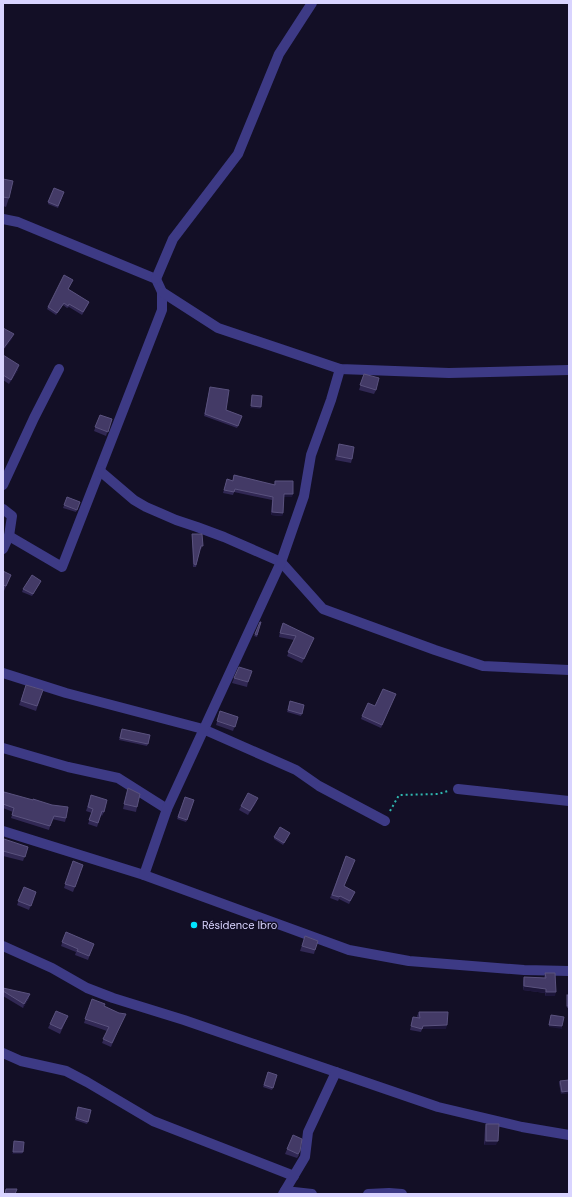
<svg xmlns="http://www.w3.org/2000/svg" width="572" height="1197" viewBox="0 0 572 1197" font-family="'DM Sans',sans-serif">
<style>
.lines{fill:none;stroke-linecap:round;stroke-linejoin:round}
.path{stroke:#2fb8b0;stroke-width:2;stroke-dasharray:2 3;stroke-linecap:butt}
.minor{stroke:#3d3a85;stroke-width:10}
.wall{fill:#312854}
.shaded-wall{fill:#1d163a}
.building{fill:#433a66;stroke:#5a527e}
.poi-dot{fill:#00e5ff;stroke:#130f26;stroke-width:1.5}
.labels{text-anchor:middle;stroke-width:3;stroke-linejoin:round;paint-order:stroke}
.poi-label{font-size:11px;fill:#d9d4ff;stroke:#130f26;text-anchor:start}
</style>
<rect width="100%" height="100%" fill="#130f26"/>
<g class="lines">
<polyline class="path" points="390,811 399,795 438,794 448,791"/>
<g class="minor">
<polyline points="3,219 18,222 156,279 162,292 162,310 62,567 9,536"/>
<polyline points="156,279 173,239 238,154 279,54 312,3"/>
<polyline points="162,292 218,328 340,369 449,373 569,370"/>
<polyline points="100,471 134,500 146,507 176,520 197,527 224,537 281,562 323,609 435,650 483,666 569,670"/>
<polyline points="3,485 34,418 59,369"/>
<polyline points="3,509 12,516 9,536 3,549"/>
<polyline points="3,673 66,693 203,729 296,770 319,786 385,821"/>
<polyline points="3,748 68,767 118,778 167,809"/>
<polyline points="458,789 569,801"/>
<polyline points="3,831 144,875 349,950 409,961 524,970 569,971"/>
<polyline points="144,875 167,809 281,562 304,496 311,455 331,400 340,369"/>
<polyline points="3,946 52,968 87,988 113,998 184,1020 438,1107 522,1127 569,1135"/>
<polyline points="3,1053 21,1061 66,1071 87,1082 153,1121 294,1176"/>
<polyline points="285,1191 312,1194"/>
<polyline points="283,1194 305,1157 308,1132 336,1072"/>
<polyline points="368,1194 389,1193 402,1194"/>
</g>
</g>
<g class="wall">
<polygon points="3,179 9,198 6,207 3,206"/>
<polygon points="54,188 64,192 58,208 48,204"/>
<polygon points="73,280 68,289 89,302 88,305 82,315 69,307 67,308 63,305 56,315 47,309 48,307"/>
<polygon points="3,355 18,370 9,384 3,380"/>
<polygon points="364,374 376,390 374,394 359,390"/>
<polygon points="210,387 226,410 242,416 237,428 204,416"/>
<polygon points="100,415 112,419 106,436 94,431"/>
<polygon points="339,444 352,459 351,463 335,460"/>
<polygon points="234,475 274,485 275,481 292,497 284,497 283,513 282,516 271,515 272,500 234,492 233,495 223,493 227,479 232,481"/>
<polygon points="67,497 80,502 76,512 63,508"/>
<polygon points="192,534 202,548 200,549 196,567 193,567 192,536"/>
<polygon points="3,571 11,575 4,591 3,590"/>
<polygon points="41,581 32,596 22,592 23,589"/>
<polygon points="260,622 261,622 257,637 254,636"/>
<polygon points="283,623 314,638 302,663 287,656 294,640 279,637 281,627"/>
<polygon points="234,678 248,682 247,687 232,683"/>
<polygon points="26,685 43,690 36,711 19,705"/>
<polygon points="396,694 381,728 361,719 362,716 375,706"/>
<polygon points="290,701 304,705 301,716 287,712"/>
<polygon points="220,711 238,717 233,731 216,725"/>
<polygon points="121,731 150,735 147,746 119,740"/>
<polygon points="128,788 137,807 136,812 123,809"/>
<polygon points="3,794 66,818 65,822 52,819 49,830 11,818 13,812 3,808"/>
<polygon points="91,795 104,812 102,816 101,815 97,827 88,824 92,813 86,811"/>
<polygon points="185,797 194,800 186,822 177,819"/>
<polygon points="256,803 248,815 239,810 241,806"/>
<polygon points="289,835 283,845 274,839 274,837"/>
<polygon points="3,841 28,847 23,861 3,856"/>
<polygon points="346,856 344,886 355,892 349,904 339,899 338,901 330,898"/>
<polygon points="73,861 83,865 73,892 64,888"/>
<polygon points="24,887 36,892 29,910 17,905"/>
<polygon points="66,932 94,944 88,960 75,955 76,952 61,946"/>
<polygon points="305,936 315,950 314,954 300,951"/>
<polygon points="545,973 555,996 545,996 545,993 523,990 523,981 524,977 544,978"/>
<polygon points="3,988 29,998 23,1008 3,996"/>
<rect x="567" y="995" width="2" height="13"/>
<polygon points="92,999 124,1017 111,1047 102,1043 107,1031 84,1023"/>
<polygon points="419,1012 446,1029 422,1029 421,1032 410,1030 413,1017 418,1018 417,1016"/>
<polygon points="68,1016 60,1034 48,1028 50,1024"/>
<polygon points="268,1072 277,1075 272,1090 263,1087"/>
<polygon points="569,1080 569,1093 561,1094 559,1083 560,1081"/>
<polygon points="78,1107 91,1110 87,1124 75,1120"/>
<polygon points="486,1124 496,1145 484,1145 485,1128"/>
<polygon points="293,1135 299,1155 297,1158 285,1154"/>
</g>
<g class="shaded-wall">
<polygon points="14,334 12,339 3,351 3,349"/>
<polygon points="19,365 18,370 9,384 11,380"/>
<polygon points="251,406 261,407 260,409 250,408"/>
<polygon points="284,494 293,494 292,497 283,497"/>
<polygon points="272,512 283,513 282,516 271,515"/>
<polygon points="258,798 256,803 248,815 250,811"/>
<polygon points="524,986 546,989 545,993 523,990"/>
<polygon points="546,992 556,992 555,996 545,996"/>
<polygon points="30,994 29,998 23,1008 24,1004"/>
<polygon points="447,1025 446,1029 422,1029 423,1026"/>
<polygon points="549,1025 562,1026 562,1029 549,1027"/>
<polygon points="569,1091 569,1093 561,1094 562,1092"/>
<polygon points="486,1141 498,1141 496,1145 484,1145"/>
<polygon points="13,1152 23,1152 22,1154 12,1154"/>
</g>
<g class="building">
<polygon points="3,179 13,181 9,198 3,197"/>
<polygon points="54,188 64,192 58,206 48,202"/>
<polygon points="64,275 73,280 68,289 89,302 83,312 69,304 68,306 64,303 57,313 48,307"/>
<polygon points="3,328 14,334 3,349"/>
<polygon points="3,355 19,365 11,380 3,375"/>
<polygon points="364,374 379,378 376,390 360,385"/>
<polygon points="210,387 229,390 226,410 242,416 238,426 205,414"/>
<polygon points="252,395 262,396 261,407 251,406"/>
<polygon points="100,415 112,419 108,432 95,427"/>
<polygon points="339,444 354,447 352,459 337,456"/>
<polygon points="234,475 275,485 275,481 293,481 293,494 284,494 283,513 272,512 273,497 235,489 234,492 224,490 227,479 233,481"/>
<polygon points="67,497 80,502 77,510 64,505"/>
<polygon points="192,534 202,534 203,546 201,546 196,565 194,564"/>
<polygon points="3,571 11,575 6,586 3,585"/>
<polygon points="32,575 41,581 33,594 23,589"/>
<polygon points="260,622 261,622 257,635 255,634"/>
<polygon points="283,623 314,638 304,659 288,652 296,636 280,633"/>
<polygon points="239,667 252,671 248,682 234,678"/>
<polygon points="26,685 43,690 37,706 21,701"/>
<polygon points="383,689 396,694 382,725 362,716 368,703 375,706"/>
<polygon points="290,701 304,705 302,714 288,710"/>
<polygon points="220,711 238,717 235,727 217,721"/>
<polygon points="122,729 150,735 148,744 120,738"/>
<polygon points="128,788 140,794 137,807 124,804"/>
<polygon points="4,792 33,800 33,799 52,805 68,807 66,818 54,816 50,826 12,815 14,808 3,804 3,794"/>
<polygon points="248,793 258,798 250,811 241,806"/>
<polygon points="91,795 107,800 104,812 102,811 98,823 89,820 93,809 88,807"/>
<polygon points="185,797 194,800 187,820 178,817"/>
<polygon points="280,827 290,833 284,843 274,837"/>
<polygon points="4,839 28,847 25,857 3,851 3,841"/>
<polygon points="346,856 355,860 344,886 355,892 350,901 340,896 339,897 332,895"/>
<polygon points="73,861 83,865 75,887 65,884"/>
<polygon points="24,887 36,892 31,906 18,901"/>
<polygon points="66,932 94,944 89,956 77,951 78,949 62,942"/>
<polygon points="305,936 318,941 315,950 302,946"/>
<polygon points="545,973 555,973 556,992 546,992 546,989 524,986 524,977 546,978"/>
<polygon points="3,988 30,994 24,1004 3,991"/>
<rect x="567" y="995" width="2" height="11"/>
<polygon points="92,999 105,1004 104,1006 119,1013 126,1014 112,1043 103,1039 109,1027 85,1019"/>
<polygon points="56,1011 68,1016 61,1029 50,1024"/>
<polygon points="419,1012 448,1012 447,1025 423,1026 422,1029 411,1026 413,1017 420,1018"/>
<polygon points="551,1015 564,1017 562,1026 549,1025"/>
<polygon points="268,1072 277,1075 273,1088 264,1085"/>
<polygon points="569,1080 569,1091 562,1092 560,1081"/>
<polygon points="78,1107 91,1110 88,1122 76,1118"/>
<polygon points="486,1124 499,1124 498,1141 486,1141"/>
<polygon points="293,1135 302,1139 300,1151 298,1154 287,1149"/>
<polygon points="14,1141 24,1142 23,1152 13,1152"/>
<polygon points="6,1189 17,1189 15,1194 5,1194"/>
</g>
<circle class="poi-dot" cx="194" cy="925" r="4"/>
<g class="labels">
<g class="poi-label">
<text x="202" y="929">Résidence Ibro</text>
</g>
</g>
<rect width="572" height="1197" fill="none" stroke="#d9d4ff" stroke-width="8"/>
</svg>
